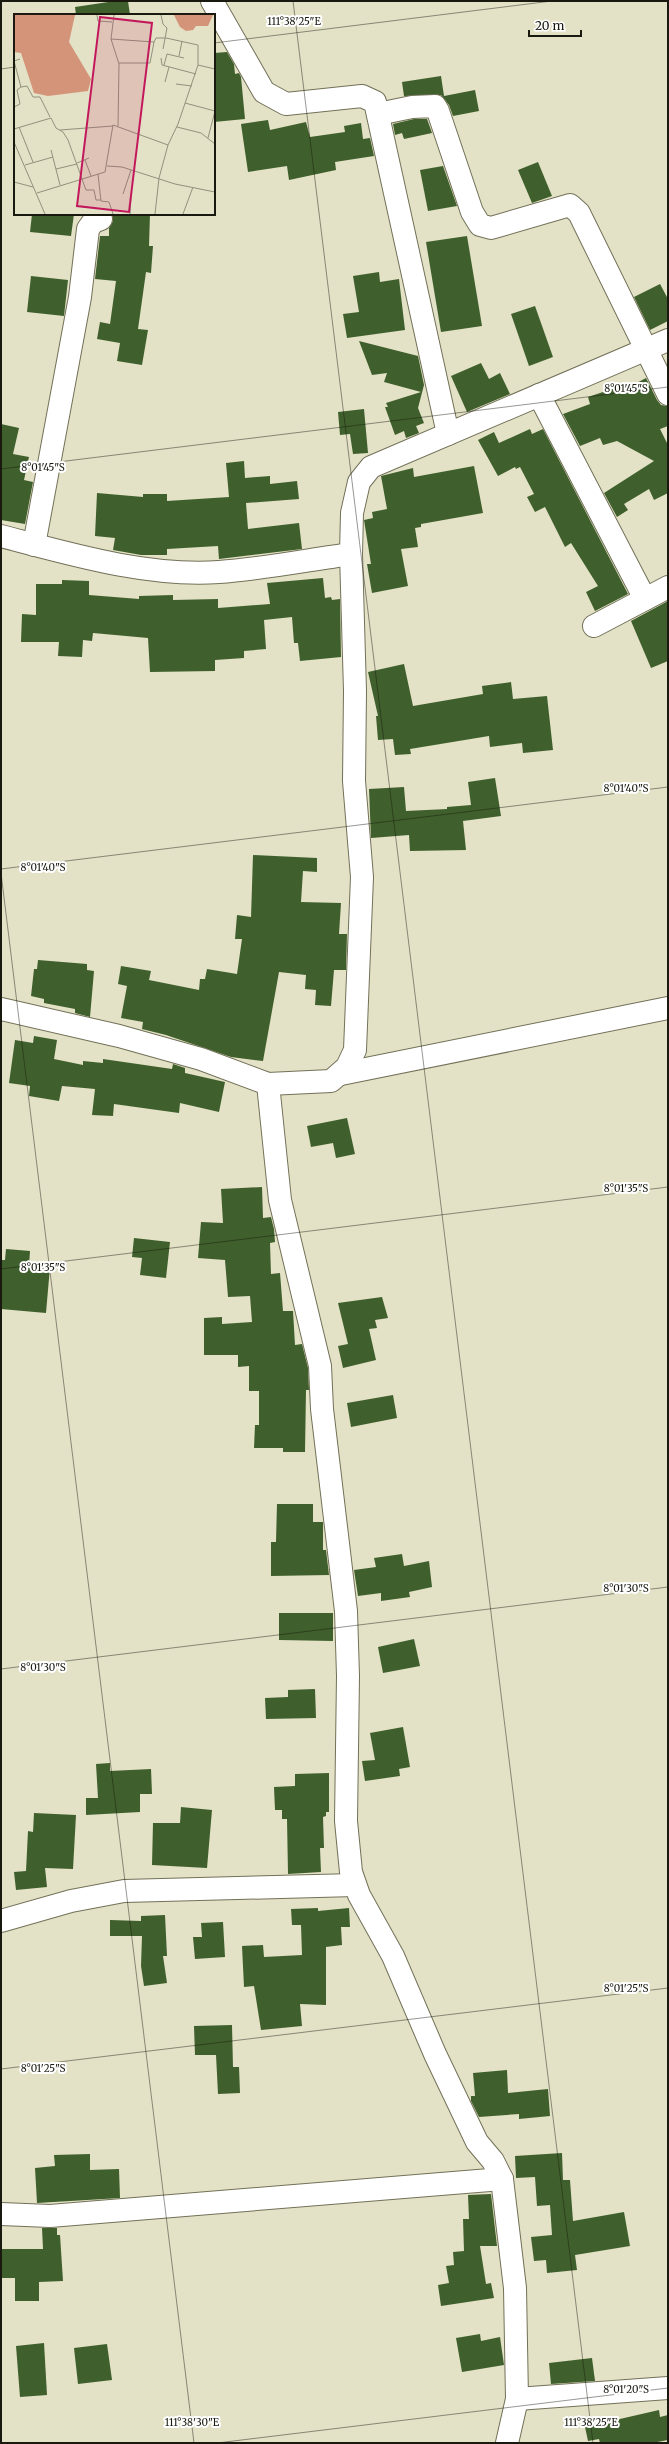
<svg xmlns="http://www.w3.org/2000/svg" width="669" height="2444" viewBox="0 0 669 2444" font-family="Merriweather,serif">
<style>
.building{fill:#3f602c}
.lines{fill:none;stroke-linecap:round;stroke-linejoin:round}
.minor-casing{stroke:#727158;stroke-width:24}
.minor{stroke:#fff;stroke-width:22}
.ticks{fill:none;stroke:#19190f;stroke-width:1;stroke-opacity:0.45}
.inset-road{fill:none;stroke:#92917d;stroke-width:1}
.view{fill:#c2185b;fill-opacity:0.15;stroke:#c2185b;stroke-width:2}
.inset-edge{fill:none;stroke:#19190f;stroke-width:2}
.ticks-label{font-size:10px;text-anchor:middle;fill:#19190f;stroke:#fff;stroke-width:4;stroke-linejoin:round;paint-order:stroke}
</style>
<rect width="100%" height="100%" fill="#e3e1c6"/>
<g class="building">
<polygon points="115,1 128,1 130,15 76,15 75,7"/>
<polygon points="227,52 234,64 235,74 239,73 241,77 245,119 214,122 214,53"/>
<polygon points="441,76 444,96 475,90 479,111 453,116 449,105 441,95 404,96 402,82"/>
<polygon points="414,119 427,119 432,133 404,139 402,133 395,135 393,124"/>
<polygon points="268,120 270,130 306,122 310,137 345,132 344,126 361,123 363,139 370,138 374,156 335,162 336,170 289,180 287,166 248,172 241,124"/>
<polygon points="538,162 552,196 532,203 518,170"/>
<polygon points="443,166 457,206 428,211 420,170"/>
<polygon points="32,214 74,214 71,236 30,232"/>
<polygon points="112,214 150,214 149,246 153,246 151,273 146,272 138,329 148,330 142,365 117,361 120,343 97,339 100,322 110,324 116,281 95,279 100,236 109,236 109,228 113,221"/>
<polygon points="467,236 482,326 441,332 426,242"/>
<polygon points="379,272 380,282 399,279 405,330 347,338 343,314 359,312 353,276"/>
<polygon points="31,276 68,280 64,316 27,312"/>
<polygon points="660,284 668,299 668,321 650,330 634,297"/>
<polygon points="535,306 553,357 529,366 511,314"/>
<polygon points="359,341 418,356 424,385 418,408 424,423 416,426 419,433 406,438 404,431 395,435 385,407 388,407 386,403 421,392 384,382 387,373 372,375"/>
<polygon points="481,363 489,379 500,373 510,394 467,412 451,376"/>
<polygon points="646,378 657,400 661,405 668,406 668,426 660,429 668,445 668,493 654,500 649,489 624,504 628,510 617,517 604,493 654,461 617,441 603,445 600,438 580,446 563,414 590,404 588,397 630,383 631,386"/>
<polygon points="364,409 368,453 353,454 350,434 340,435 338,412"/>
<polygon points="1,424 19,428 13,454 29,457 24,480 33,482 25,524 1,520"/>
<polygon points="530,429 532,434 543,429 628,594 595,611 586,592 598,586 571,543 565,547 545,507 535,512 527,497 534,494 520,467 516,469 515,467 498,476 478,440 494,432 499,443"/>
<polygon points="244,461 245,478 270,476 270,484 297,481 299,499 246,503 248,529 299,523 302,549 219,559 218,546 167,549 167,555 141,555 113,550 115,538 95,536 97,493 143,497 143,494 167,494 167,501 229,497 226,463"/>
<polygon points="474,466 483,513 421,524 421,527 415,528 418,547 401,549 408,586 372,593 367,564 371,564 364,520 373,518 372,512 387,509 381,476 413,468 414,477"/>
<polygon points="323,578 325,598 331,597 332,600 340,599 341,657 300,661 298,643 294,643 292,617 264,620 266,649 244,651 244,658 215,660 215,671 150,672 148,638 93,633 92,641 83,640 82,657 58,656 59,642 21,642 22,614 36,615 36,584 62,584 62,580 89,581 89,595 139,599 139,596 173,595 173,600 218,599 218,608 270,604 267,583"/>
<polygon points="668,601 668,661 651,668 631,621"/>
<polygon points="404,664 413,706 483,694 482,686 511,682 513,699 547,696 553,750 523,753 522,743 490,747 489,736 410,749 411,754 395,755 393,739 378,740 376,716 378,716 368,672"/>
<polygon points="495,778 501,816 463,821 466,850 410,851 409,835 371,838 369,789 404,787 406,811 447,809 447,807 471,805 468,782"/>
<polygon points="253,855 317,858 317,872 303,871 301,902 341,903 339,934 347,934 346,970 334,970 331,1006 315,1005 316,990 305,989 306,975 279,972 263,1061 231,1057 166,1035 142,1029 143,1022 121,1018 127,986 118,984 121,966 151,971 149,980 199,990 200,979 205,979 207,969 237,974 242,939 235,939 237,915 251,917"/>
<polygon points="38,960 87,964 87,970 94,971 90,1017 75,1013 75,1009 44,1003 44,999 31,996 34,969 37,969"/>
<polygon points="34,1036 57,1040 54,1059 83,1065 83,1061 103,1063 103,1059 172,1069 173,1064 185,1068 185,1073 225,1082 219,1112 180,1103 179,1113 114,1104 113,1116 92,1115 95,1089 62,1086 59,1101 29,1096 30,1086 9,1083 15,1040 33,1043"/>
<polygon points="347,1118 355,1154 336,1158 333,1143 311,1147 307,1126"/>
<polygon points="262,1187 263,1218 271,1217 274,1229 275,1242 270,1243 271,1274 280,1273 283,1311 293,1311 295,1345 302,1344 308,1368 309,1390 306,1390 305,1452 283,1452 283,1448 254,1448 255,1425 259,1425 259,1391 249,1391 249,1366 238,1367 238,1355 204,1355 204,1318 222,1317 222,1324 252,1322 250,1296 228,1297 225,1260 198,1258 201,1222 223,1223 221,1189"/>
<polygon points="134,1238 170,1242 166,1278 140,1275 142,1258 132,1257"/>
<polygon points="6,1249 30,1251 29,1266 50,1267 46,1313 1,1309 1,1260 5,1260"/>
<polygon points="382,1297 388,1318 375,1320 377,1328 369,1329 376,1360 343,1368 338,1346 348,1344 338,1303"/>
<polygon points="393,1395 397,1418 351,1427 347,1403"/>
<polygon points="277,1504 313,1504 313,1522 323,1522 323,1550 326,1550 329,1575 271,1576 271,1542 276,1542"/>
<polygon points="402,1554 404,1566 429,1561 432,1587 409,1592 410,1597 381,1601 381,1593 358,1596 354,1570 376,1567 374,1558"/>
<polygon points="279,1613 333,1613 333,1641 279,1640"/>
<polygon points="414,1639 420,1666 383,1673 378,1647"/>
<polygon points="315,1689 316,1718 266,1719 265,1698 288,1697 288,1690"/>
<polygon points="403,1727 410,1767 399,1769 400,1776 365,1781 362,1761 375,1760 370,1733"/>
<polygon points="110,1763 110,1771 151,1769 152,1794 140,1794 140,1812 86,1815 86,1798 98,1798 96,1764"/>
<polygon points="329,1773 329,1812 326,1812 326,1816 323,1817 324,1848 320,1848 321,1872 288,1874 287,1819 282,1819 282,1810 275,1810 274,1787 295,1786 295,1774"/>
<polygon points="181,1807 212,1810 207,1868 152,1865 153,1823 180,1823"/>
<polygon points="34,1813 76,1815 73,1869 45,1868 47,1887 16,1890 14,1872 26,1871 28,1831 33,1832"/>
<polygon points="318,1908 318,1911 349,1908 350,1927 341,1927 342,1945 326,1947 326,2005 300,2004 302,2026 261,2030 254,1986 244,1987 242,1946 263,1945 264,1957 302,1955 301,1925 292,1925 291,1909"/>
<polygon points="165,1915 167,1956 163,1956 167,1983 144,1986 141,1966 142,1936 110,1936 110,1920 141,1921 141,1916"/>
<polygon points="223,1922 225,1957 195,1959 193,1937 202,1937 201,1923"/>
<polygon points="232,2025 233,2067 239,2067 240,2093 218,2094 216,2055 195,2055 194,2026"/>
<polygon points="507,2070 508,2093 548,2089 550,2116 519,2119 519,2114 479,2117 471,2101 471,2096 475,2096 473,2073"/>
<polygon points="562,2153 563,2180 570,2180 573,2221 624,2212 630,2246 575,2255 577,2270 547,2273 546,2260 534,2261 531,2237 552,2235 550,2205 537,2206 535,2177 516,2178 515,2156"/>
<polygon points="90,2154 90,2170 119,2169 120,2198 37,2203 35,2168 55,2166 54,2155"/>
<polygon points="491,2194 497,2246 480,2246 486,2284 491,2283 494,2298 441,2306 438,2285 449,2283 446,2266 454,2265 453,2252 464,2251 463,2219 469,2219 468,2195"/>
<polygon points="42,2228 57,2228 57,2235 60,2235 63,2281 39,2282 39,2301 15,2301 15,2278 1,2278 1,2249 43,2249"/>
<polygon points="480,2334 481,2341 500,2337 504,2365 462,2372 456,2338"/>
<polygon points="44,2343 47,2395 20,2397 16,2346"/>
<polygon points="107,2344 112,2380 78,2384 74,2348"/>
<polygon points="592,2358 595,2381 551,2384 549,2363"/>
<polygon points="659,2410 660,2417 668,2415 668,2440 652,2443 600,2443 599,2439 588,2441 585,2427"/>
</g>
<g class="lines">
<defs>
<g id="minor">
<polyline points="212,1 264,92 286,104 362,96 375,102 448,434"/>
<polyline points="378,114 412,107 435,106 438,111 472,212 480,225 491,228 570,205 579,213 668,394"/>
<polyline points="539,395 645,599"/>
<path d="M 1,536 C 70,554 147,577 219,572 C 263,569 307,560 351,554"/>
<polyline points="34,545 80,297 88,229 93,222 101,219"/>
<polyline points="594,626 668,587"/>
<polyline points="1,1009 119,1036 201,1059 268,1084 331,1081 347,1067 355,1050 362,877 354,781 355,691 351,554 352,513 359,482 371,467 668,340"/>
<polyline points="341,1074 668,1008"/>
<polyline points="268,1084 280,1200 320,1366 322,1409 346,1611 348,1676 346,1821 351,1872 359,1895 393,1956 435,2054 477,2142 493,2161 502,2179 515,2288 517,2399 507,2443"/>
<polyline points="1,1921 71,1901 124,1891 355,1885"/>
<polyline points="1,2214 50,2216 502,2179"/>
<polyline points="517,2399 668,2388"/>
</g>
</defs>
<use href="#minor" class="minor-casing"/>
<use href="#minor" class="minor"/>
</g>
<path class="ticks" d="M 293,1 L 593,2443M 214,43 L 552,1M 1,69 L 15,67M 1,469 L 668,387M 1,869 L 668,787M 1,873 L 194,2443M 1,1269 L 668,1187M 1,1669 L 668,1587M 1,2069 L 668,1988M 217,2443 L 668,2388"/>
<g transform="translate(14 14)">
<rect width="201" height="201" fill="#e3e1c6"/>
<path d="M 0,1 L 61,1 L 55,28 L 77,65 L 74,77 L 34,82 L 20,79 L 7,39 L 0,38 ZM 160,1 L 199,1 L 194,12 L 182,12 L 179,16 L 172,17 L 166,13 Z" fill="#d49479"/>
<path class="inset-road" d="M 83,1 L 84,7 L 98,8M 100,1 L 97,25 L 105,50 L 104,112M 147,1 L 149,10 L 153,14 L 149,35M 97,25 L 140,28 L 142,24 L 152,24 L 184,31 L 184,51M 165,42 L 168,27M 147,44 L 148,51 L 182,60M 105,49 L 136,49 L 140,28M 150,51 L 153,40 L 170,44M 151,68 L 155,53M 162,70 L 178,72M 7,73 L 13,72 L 19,83 L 26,83 L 36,103M 171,89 L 201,97M 0,93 L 6,90 L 3,76 L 7,73 L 0,47 L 6,45M 5,113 L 19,148M 163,113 L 187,119 L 201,130M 0,115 L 37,104 L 42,114 L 49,118 L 54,126 L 72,176 L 80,176 L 82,186 L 87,186M 46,116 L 99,112M 194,124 L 201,97M 0,128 L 31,200M 37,136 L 46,171M 71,146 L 77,162M 63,149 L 75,144M 11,151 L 39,143M 93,152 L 108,153 L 161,170 L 201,178M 42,155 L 63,150M 84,160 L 87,187 L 95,188 L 99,200M 0,168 L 19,173M 23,179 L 91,158 L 99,111 L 154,131M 109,180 L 117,156M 116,200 L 117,183M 141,200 L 145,164 L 154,131 L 164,110 L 184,51 L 201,55M 169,200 L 179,173"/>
<path class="view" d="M 86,3 L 138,9 L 115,198 L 63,192 Z"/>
<rect width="201" height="201" class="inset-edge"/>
</g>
<g class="ticks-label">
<text x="294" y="25">111°38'25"E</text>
<text x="626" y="392">8°01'45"S</text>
<text x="43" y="471">8°01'45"S</text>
<text x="626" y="792">8°01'40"S</text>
<text x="43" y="871">8°01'40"S</text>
<text x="626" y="1192">8°01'35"S</text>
<text x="43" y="1271">8°01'35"S</text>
<text x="626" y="1592">8°01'30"S</text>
<text x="43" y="1671">8°01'30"S</text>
<text x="626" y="1992">8°01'25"S</text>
<text x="43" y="2072">8°01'25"S</text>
<text x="626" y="2393">8°01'20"S</text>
<text x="192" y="2426">111°38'30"E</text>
<text x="591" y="2426">111°38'25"E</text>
</g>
<rect width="669" height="2444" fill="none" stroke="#19190f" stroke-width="4"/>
<path d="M529 30v6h52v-6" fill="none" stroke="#19190f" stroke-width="2"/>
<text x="535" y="30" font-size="12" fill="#19190f" stroke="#ffffff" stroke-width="3" paint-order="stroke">20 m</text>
</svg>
